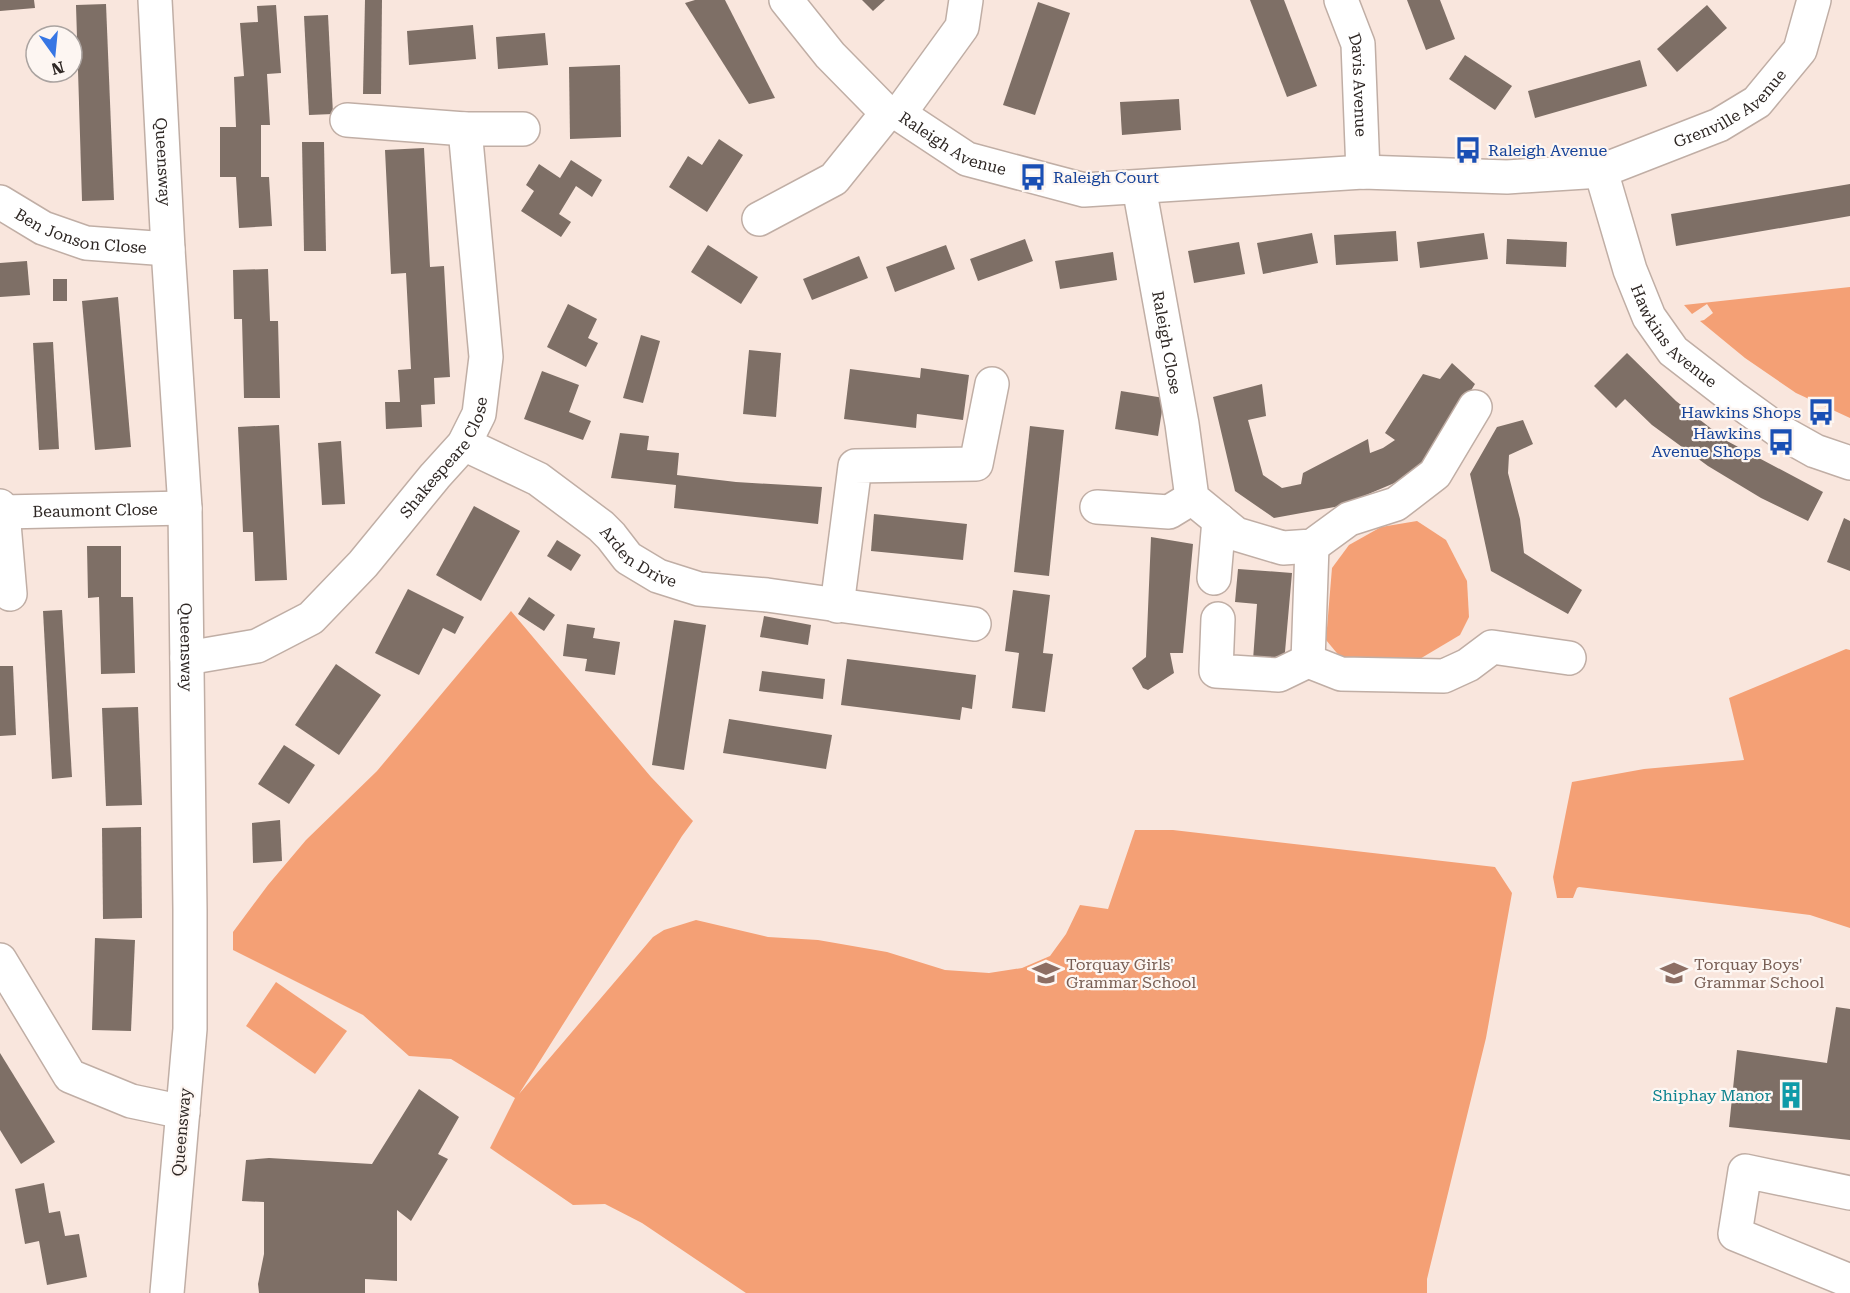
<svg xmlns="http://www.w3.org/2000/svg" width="1850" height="1293" viewBox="0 0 1850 1293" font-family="'Roboto Serif',serif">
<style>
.green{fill:#f4a075}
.building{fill:#7e6f66}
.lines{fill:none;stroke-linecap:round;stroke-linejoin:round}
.minor-casing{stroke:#c0aea5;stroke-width:36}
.minor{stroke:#fff;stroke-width:33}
.labels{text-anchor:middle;stroke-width:4.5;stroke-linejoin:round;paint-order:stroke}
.street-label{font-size:16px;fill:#2e2724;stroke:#fdf6f2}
.transit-label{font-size:16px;fill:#164399;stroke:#fdf6f2;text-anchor:start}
.education-label{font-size:16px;fill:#785e54;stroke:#fdf6f2;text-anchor:start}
.culture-label{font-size:16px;fill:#0d838f;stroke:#fdf6f2;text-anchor:end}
</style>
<rect width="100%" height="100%" fill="#f9e6dd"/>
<g class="green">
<polygon points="1850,287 1850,418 1796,393 1745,358 1700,321 1704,320 1713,313 1707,304 1692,314 1684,305"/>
<polygon points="1417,521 1446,540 1467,581 1469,617 1460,635 1418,660 1341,658 1326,640 1332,568 1349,545 1381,527"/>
<polygon points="511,611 651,777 693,821 682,836 519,1094 653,937 664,930 696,920 768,937 818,940 887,952 945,970 989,973 1022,968 1050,956 1066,934 1080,905 1108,909 1135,830 1173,830 1495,867 1512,893 1486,1038 1427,1279 1427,1293 746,1293 642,1223 605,1204 573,1205 490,1148 515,1098 451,1059 409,1056 363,1015 233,950 233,932 268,885 306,840 377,771"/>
<polygon points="1846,649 1850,650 1850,928 1810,915 1579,887 1577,888 1573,898 1557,898 1553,877 1572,782 1644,769 1744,760 1729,698"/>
<polygon points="276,982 347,1031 315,1074 246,1026"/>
</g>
<g class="building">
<polygon points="0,0 34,0 35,8 0,11"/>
<polygon points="365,0 382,0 381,94 363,94"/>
<polygon points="695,0 725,0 775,98 749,104 685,3"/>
<polygon points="862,0 885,0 873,11"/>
<polygon points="1250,0 1284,0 1317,86 1287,97"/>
<polygon points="1407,0 1440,0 1455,39 1426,50"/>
<polygon points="1038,2 1070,13 1035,115 1003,105"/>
<polygon points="106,4 114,200 82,201 76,5"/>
<polygon points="276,5 281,73 267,74 270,125 261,125 261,177 269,177 272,226 239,228 236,177 220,177 220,127 236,127 234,77 244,76 240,23 258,22 257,6"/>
<polygon points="1707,5 1727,28 1677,72 1657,49"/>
<polygon points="328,15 333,114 309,115 304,16"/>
<polygon points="473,25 476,59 409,65 407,31"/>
<polygon points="545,33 548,65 498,69 496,37"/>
<polygon points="1465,55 1512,86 1495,110 1449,79"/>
<polygon points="1640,60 1647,86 1535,118 1528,91"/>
<polygon points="620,65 621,137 570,139 569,67"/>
<polygon points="1179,99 1181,130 1122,135 1120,102"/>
<polygon points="719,139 743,155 707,212 669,187 688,156 702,165"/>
<polygon points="302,142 324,142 326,251 304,251"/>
<polygon points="424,148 430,267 444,266 450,377 434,378 435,404 421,405 422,427 386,429 385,402 400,402 398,370 411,369 406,273 391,274 385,150"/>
<polygon points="571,160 602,180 592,197 576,186 559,214 571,222 561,237 521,211 534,191 526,185 539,164 560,178"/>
<polygon points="1850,184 1850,216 1676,246 1671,214"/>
<polygon points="1396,231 1398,261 1336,265 1334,235"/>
<polygon points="1312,233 1318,263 1263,274 1257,243"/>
<polygon points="1484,233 1488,259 1420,268 1417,242"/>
<polygon points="1025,239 1033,261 978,281 970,259"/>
<polygon points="1507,239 1567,242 1566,267 1506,264"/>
<polygon points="1239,242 1245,274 1194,283 1188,251"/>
<polygon points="708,245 758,277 741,304 691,272"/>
<polygon points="946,245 955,269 895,292 886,267"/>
<polygon points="1113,252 1117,280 1060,289 1055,261"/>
<polygon points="859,256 868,278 812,300 803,279"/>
<polygon points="27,261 30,295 0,297 0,263"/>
<polygon points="268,269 270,321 278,321 280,398 244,398 242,319 234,319 233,270"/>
<rect x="53" y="279" width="14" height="22"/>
<polygon points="118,297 131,447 95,450 82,301"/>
<polygon points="568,304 597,319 588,338 598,343 586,367 547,347"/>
<polygon points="641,335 660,341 643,403 623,398"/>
<polygon points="53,342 59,449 39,450 33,343"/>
<polygon points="749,350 781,353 776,417 743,414"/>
<polygon points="1627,353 1676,401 1727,441 1823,492 1808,521 1761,498 1708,466 1652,425 1625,399 1616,408 1594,386"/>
<polygon points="1452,363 1475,384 1426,463 1404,479 1340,506 1274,518 1235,491 1213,397 1262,384 1266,416 1248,420 1263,475 1282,488 1301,484 1303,473 1368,439 1370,453 1383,448 1395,440 1385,433 1423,374 1440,379"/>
<polygon points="921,368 969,375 963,420 917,414 916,428 844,419 850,369 920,378"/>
<polygon points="542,371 579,385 569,412 591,421 583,440 524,419"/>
<polygon points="1121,391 1164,398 1158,436 1115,429"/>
<polygon points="1523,420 1533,444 1509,455 1508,473 1520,519 1524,553 1582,590 1568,614 1491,571 1470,474 1497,427"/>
<polygon points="279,425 287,580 255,581 253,532 243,532 238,427"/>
<polygon points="1030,426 1064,430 1049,576 1014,572"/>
<polygon points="620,433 649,436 647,450 679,453 677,475 736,482 822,487 818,524 674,508 676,485 611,478"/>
<polygon points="341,441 345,504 322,505 318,443"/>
<polygon points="474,506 520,531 481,601 436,575"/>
<polygon points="874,514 967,524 963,560 871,551"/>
<polygon points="1844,518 1850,521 1850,571 1827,562"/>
<polygon points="1151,537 1193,544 1183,653 1170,653 1174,673 1148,690 1143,688 1132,668 1146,657"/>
<polygon points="557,540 581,555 571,571 547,556"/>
<polygon points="87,546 121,546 121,597 133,597 135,673 101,674 99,597 88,598"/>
<polygon points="1238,569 1292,573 1284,663 1253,660 1257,604 1235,602"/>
<polygon points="408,589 464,617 455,634 443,628 419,675 375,653"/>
<polygon points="1013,590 1050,595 1043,653 1053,654 1045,712 1012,708 1019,653 1005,651"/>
<polygon points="529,597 555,615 544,631 518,614"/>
<polygon points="62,610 72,777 52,779 43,611"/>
<polygon points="764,616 811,625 808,645 760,637"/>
<polygon points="674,620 706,625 684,770 652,765"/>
<polygon points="567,624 595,628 593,638 620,642 615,675 585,671 587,659 563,656"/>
<polygon points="847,659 976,675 972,709 962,707 960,720 841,705"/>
<polygon points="336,664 381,695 339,755 295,725"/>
<polygon points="0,666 13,666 16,735 0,736"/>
<polygon points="762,671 825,679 823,699 759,691"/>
<polygon points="138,707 142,805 106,806 102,708"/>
<polygon points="729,719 832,735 826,769 723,753"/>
<polygon points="284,745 315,765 289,804 258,784"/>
<polygon points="280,820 282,861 253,863 252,823"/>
<polygon points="141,827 142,918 103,919 102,828"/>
<polygon points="95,938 135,940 131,1031 92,1030"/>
<polygon points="1836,1007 1850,1009 1850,1140 1729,1127 1737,1050 1827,1063"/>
<polygon points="0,1053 55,1142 21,1164 0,1130"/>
<polygon points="419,1089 459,1117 438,1154 448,1159 411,1221 397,1210 397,1281 365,1279 365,1293 259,1293 258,1284 264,1254 264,1202 242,1201 246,1160 269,1158 372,1164"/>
<polygon points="44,1183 49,1213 60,1211 65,1236 79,1234 87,1277 47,1285 39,1241 25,1244 15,1189"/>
</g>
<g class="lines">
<defs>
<g id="minor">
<path id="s1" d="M 155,0 L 168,249 L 185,508 L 190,910 L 190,1029 L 167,1293"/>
<path id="s2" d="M 786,0 L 830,55 L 887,113 L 899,114 L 967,159 L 1084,190 L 1363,172 L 1507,177 L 1601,171 L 1719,125 L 1757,102 L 1800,50 L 1814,0"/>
<path id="s3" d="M 1341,0 L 1358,44 L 1363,172"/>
<polyline points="899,114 962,27 966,0"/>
<polyline points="347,120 465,129 523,129"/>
<path id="s4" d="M 1601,171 L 1630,270 L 1649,317 L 1673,351 L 1735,399 L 1781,432 L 1815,451 L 1850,463"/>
<path id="s5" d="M 1139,187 L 1182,424 L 1192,498 L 1236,534 L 1283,548 L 1312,546 L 1349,519 L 1396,504 L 1435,474 L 1475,407"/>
<path id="s6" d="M 0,202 L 43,228 L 86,243 L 168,249"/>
<polyline points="759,219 834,179 887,113"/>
<path id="s7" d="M 464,444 L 538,479 L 601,526 L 611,536 L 628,558 L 658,576 L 699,589 L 767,595 L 974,624"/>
<polyline points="0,506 3,512 10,594"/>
<polyline points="1097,507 1169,512 1192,498"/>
<path id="s8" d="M 3,512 L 185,508"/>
<polyline points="1312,546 1308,661 1341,674 1444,676 1468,665 1492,647 1569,658"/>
<polyline points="1214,578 1219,520"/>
<polyline points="837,606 855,466 976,464 992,384"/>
<polyline points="1218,619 1216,671 1279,675 1308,661"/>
<path id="s9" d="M 187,658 L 257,646 L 311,618 L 363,564 L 435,476 L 464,444 L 479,414 L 486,357 L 465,129"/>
<polyline points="0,960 70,1076 131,1101 183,1112"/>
<polyline points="1850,1193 1745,1171 1735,1234 1850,1281"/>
</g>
</defs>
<use href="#minor" class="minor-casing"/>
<use href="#minor" class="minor"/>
</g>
<defs>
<symbol id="bus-bare" viewBox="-9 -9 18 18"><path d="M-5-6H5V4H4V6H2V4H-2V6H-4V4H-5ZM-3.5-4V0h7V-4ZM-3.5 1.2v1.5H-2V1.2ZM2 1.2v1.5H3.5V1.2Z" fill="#1a4fb4" stroke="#fdf6f2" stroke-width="2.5" paint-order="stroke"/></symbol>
<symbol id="school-bare" viewBox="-9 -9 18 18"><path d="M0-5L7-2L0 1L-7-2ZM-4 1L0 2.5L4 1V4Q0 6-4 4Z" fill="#8d6e63" stroke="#fdf6f2" stroke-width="2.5" paint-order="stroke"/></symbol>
<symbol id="building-bare" viewBox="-9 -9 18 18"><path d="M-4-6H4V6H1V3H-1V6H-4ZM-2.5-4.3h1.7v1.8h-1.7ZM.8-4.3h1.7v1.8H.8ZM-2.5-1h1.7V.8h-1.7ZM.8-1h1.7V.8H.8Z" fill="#0f9aa8" stroke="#fdf6f2" stroke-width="2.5" paint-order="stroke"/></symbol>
</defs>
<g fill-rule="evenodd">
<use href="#bus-bare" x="1449" y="131" width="38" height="38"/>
<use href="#bus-bare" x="1014" y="158" width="38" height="38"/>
<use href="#bus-bare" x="1802" y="393" width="38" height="38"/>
<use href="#bus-bare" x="1762" y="423" width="38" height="38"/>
<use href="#school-bare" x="1027" y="954" width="38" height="38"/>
<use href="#school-bare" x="1655" y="954" width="38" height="38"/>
<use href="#building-bare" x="1772" y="1076" width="38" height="38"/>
</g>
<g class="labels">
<g class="street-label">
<text dy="6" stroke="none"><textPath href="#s3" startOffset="88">Davis Avenue</textPath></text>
<text dy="6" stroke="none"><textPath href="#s2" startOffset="1029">Grenville Avenue</textPath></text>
<text dy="6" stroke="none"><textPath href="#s2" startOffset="226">Raleigh Avenue</textPath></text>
<text dy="6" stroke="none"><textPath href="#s1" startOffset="162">Queensway</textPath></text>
<text dy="6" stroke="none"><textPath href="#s6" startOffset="88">Ben Jonson Close</textPath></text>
<text dy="6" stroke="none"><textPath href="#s4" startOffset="184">Hawkins Avenue</textPath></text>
<text dy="6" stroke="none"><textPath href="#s5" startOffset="158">Raleigh Close</textPath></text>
<text dy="6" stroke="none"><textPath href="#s9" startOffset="342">Shakespeare Close</textPath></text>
<text dy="6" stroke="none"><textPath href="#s8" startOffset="92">Beaumont Close</textPath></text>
<text dy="6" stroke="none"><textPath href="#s7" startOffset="210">Arden Drive</textPath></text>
<text dy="6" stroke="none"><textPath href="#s1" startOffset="648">Queensway</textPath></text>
<text transform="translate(181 1132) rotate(-85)" y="6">Queensway</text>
</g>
<g class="transit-label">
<text x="1488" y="156">Raleigh Avenue</text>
<text x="1053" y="183">Raleigh Court</text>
<text x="1801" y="418" text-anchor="end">Hawkins Shops</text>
<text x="1761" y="439" text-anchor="end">Hawkins<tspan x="1761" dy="18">Avenue Shops</tspan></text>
</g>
<g class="education-label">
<text x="1066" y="970">Torquay Girls'<tspan x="1066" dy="18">Grammar School</tspan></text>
<text x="1694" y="970">Torquay Boys'<tspan x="1694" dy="18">Grammar School</tspan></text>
</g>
<g class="culture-label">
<text x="1771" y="1101">Shiphay Manor</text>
</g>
</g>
<g transform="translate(54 54) rotate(165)"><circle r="28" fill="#fdf6f2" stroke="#aaa3a0" stroke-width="1.5"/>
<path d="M0-4.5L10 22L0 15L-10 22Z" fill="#3776e4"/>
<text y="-9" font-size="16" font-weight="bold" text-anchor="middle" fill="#2e2724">N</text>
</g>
</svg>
